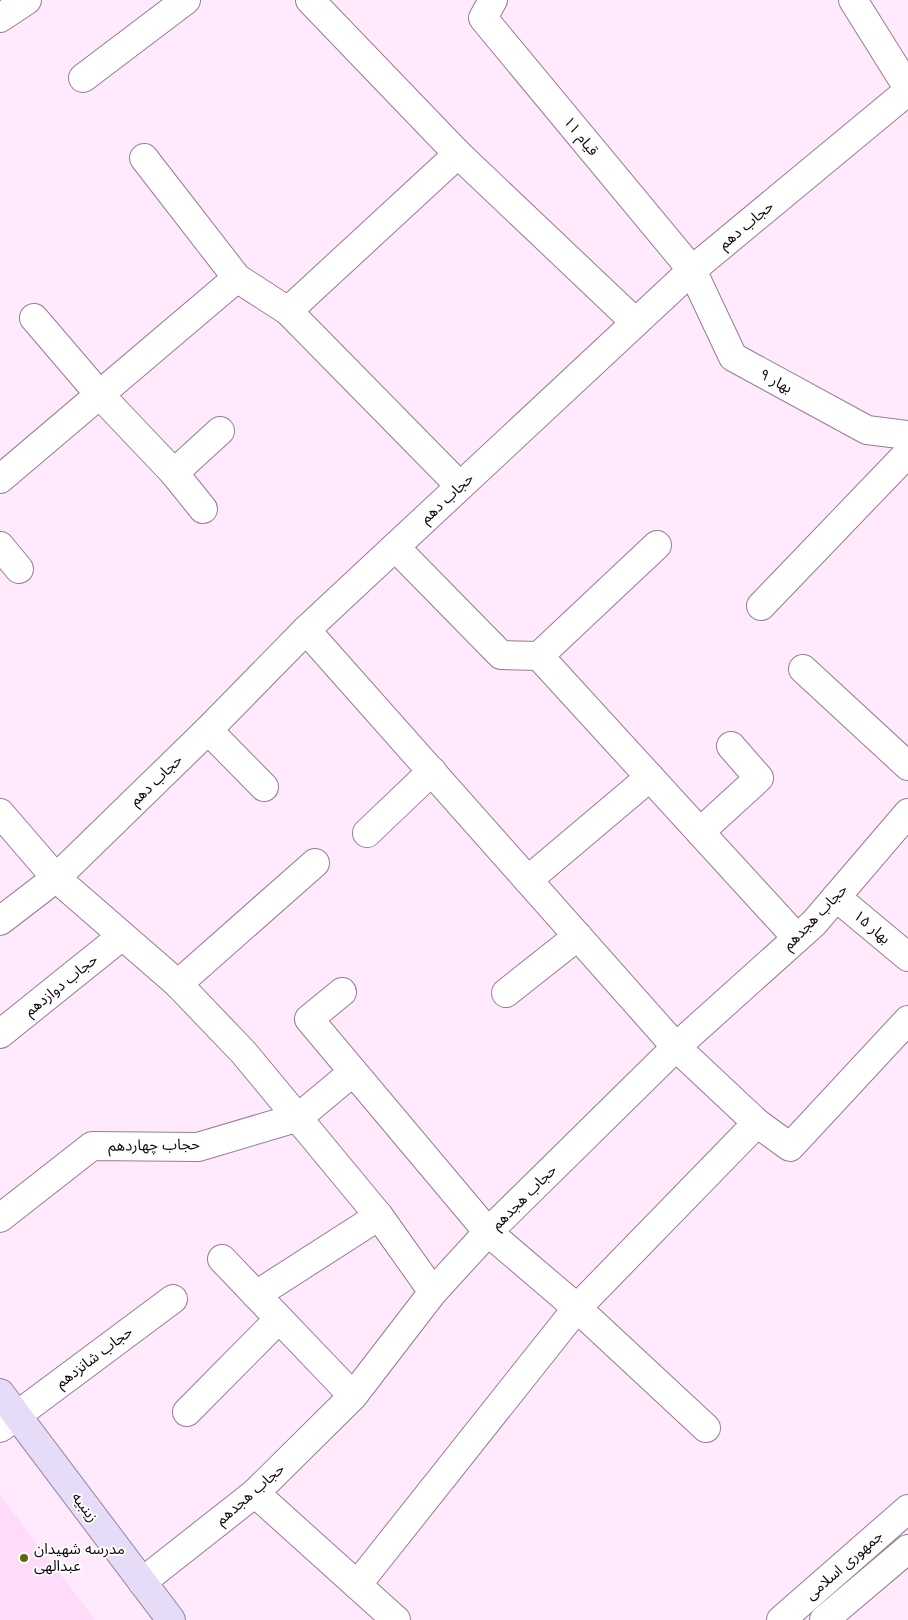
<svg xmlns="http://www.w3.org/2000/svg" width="908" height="1620" viewBox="0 0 908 1620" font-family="Helvetica,'Noto Sans Arabic',sans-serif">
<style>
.built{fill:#fedcf9}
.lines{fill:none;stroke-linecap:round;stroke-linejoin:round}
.minor-casing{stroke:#957d92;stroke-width:30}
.major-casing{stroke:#9183a5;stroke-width:30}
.minor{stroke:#fff;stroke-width:28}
.major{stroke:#e6dcf8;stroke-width:28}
.poi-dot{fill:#5b680e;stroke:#fefefe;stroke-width:2}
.labels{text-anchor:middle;stroke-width:4;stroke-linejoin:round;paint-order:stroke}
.street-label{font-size:15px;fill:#120911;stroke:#fefefe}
.poi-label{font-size:15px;fill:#120911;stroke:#fefefe;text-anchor:start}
</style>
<rect width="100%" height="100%" fill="#ffe9fc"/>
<polygon class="built" points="0,1495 95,1620 0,1620"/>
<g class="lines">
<defs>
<g id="minor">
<polyline points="310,0 458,154 635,322"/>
<polyline points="493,0 483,18 692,270 733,357 867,430 908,435"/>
<polyline points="853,0 908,88"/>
<polyline points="0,18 27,0"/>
<polyline points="83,78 186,0"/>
<polyline points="144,158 237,278 288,311 460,486"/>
<polyline points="288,311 458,154"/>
<polyline points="34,318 99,394 174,473 203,509"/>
<polyline points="174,473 220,431"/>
<polyline points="0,479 237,278"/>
<polyline points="657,545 539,656 797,938"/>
<polyline points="0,546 19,569"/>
<polyline points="395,547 501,655 539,656"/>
<polyline points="761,606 908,453"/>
<polyline points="306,630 676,1047 757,1123"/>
<polyline points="803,669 908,766"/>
<polyline points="208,730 264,787"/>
<polyline points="0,813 56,878 178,984 244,1053 379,1216 433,1292"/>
<polyline points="700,832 759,778 731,746"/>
<polyline points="367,833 432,771"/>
<polyline points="528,880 650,777"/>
<polyline points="836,897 908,957"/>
<polyline points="0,921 56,878 208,730 306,630 692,270 908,91"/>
<polyline points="178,984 315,863"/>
<polyline points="342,992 309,1019 488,1232 577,1308 706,1428"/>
<polyline points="506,993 578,936"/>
<polyline points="0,1034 122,936"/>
<polyline points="0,1218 92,1146 198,1147 299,1117 353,1072"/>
<polyline points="222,1259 353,1396"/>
<polyline points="256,1295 379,1216"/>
<polyline points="187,1412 279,1319"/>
<polyline points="0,1428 173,1299"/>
<polyline points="255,1493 396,1620"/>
<polyline points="142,1582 255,1493 353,1396 433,1292 488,1232 676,1047 814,923 908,813"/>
<polyline points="357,1585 577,1308 757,1123 790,1147 908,1020"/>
<polyline points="781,1620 908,1509"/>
<polyline points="824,1620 908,1549"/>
</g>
<polyline id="major" points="0,1393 171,1620"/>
</defs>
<use href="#minor" class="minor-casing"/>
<use href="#major" class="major-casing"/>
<use href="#minor" class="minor"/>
<use href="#major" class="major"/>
</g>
<circle class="poi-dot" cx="24" cy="1558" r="5"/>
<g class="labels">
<g class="street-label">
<text transform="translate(581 136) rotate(51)" y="5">قیام ۱۱</text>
<text transform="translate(746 225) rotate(-40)" y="5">حجاب دهم</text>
<text transform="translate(776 381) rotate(28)" y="5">بهار ۹</text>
<text transform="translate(447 498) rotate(-43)" y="5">حجاب دهم</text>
<text transform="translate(156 780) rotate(-44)" y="5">حجاب دهم</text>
<text transform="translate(815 917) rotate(-46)" y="5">حجاب هجدهم</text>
<text transform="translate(872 927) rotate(40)" y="5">بهار ۱۵</text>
<text transform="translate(61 985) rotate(-39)" y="5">حجاب دوازدهم</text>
<text transform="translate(154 1145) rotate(-1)" y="5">حجاب چهاردهم</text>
<text transform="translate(524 1197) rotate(-45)" y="5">حجاب هجدهم</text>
<text transform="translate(94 1357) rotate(-37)" y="5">حجاب شانزدهم</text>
<text transform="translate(250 1494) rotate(-41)" y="5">حجاب هجدهم</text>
<text transform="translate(85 1507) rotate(53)" y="5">زینبیه</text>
<text transform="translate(844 1565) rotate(-41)" y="5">جمهوری اسلامی</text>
</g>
<g class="poi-label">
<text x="34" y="1554">مدرسه شهیدان<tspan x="34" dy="17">عبدالهی</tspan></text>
</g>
</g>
</svg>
